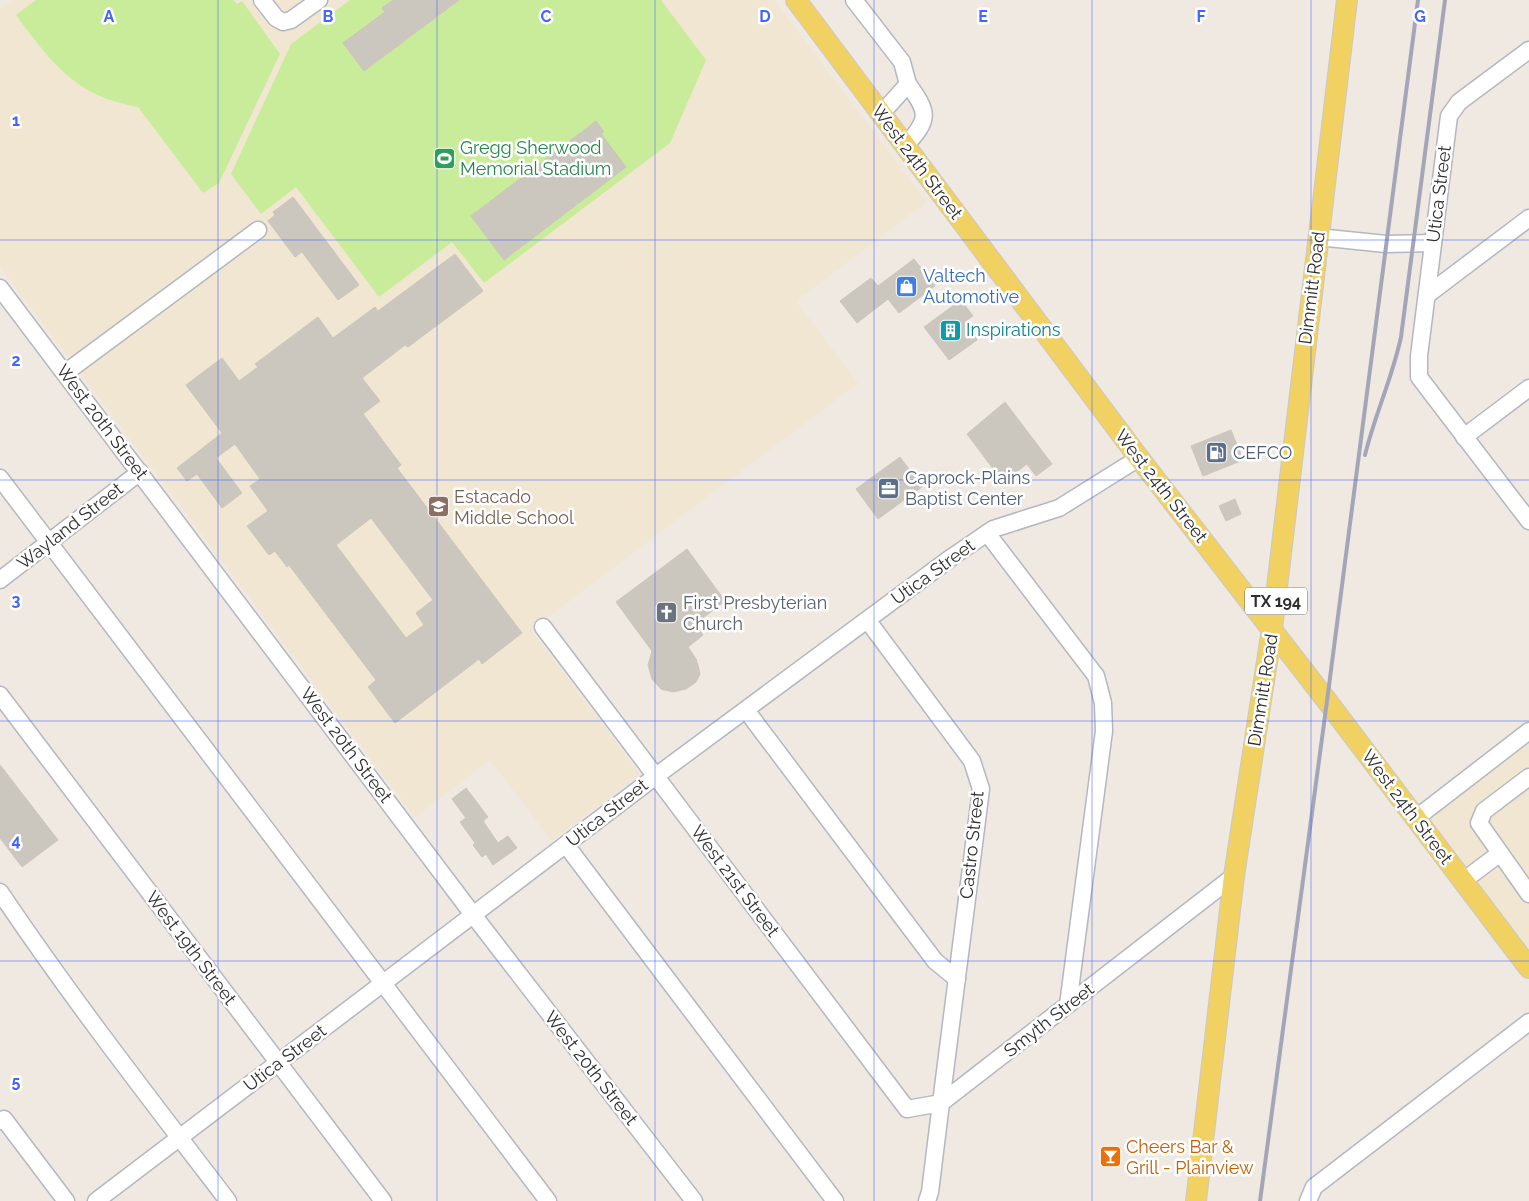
<svg xmlns="http://www.w3.org/2000/svg" width="1529" height="1201" viewBox="0 0 1529 1201" font-family="Raleway,sans-serif">
<style>
.education{fill:#f0e6d1}
.pitch{fill:#c9ec9a}
.building{fill:#cbc7bf;stroke:#cbc5ba;fill-rule:evenodd}
.lines{fill:none;stroke-linecap:round;stroke-linejoin:round}
.minor-casing{stroke:#b4b7c1;stroke-width:19}
.major-casing{stroke:#c9c9c9;stroke-width:22}
.minor{stroke:#fff;stroke-width:16}
.major{stroke:#f2d163;stroke-width:20}
.rail{stroke:#a3a6b8;stroke-width:4}
.grid{fill:none;stroke:#4264fb;stroke-width:1;stroke-opacity:0.55}
.labels{text-anchor:middle;stroke-width:5;stroke-linejoin:round;paint-order:stroke}
.shield{fill:#fff;stroke:#6d6d6d;stroke-width:1}
.shield-label{font-size:16px;font-weight:bold;fill:#2e2e2e}
.leisure-label{font-size:18px;fill:#27864d;stroke:#fff;text-anchor:start}
.street-label{font-size:18px;fill:#2e2e2e;stroke:#fff}
.shop-label{font-size:18px;fill:#366cbe;stroke:#fff;text-anchor:start}
.culture-label{font-size:18px;fill:#0d838f;stroke:#fff;text-anchor:start}
.service-label{font-size:18px;fill:#4e5e75;stroke:#fff;text-anchor:start}
.education-label{font-size:18px;fill:#785e54;stroke:#fff;text-anchor:start}
.worship-label{font-size:18px;fill:#5b616d;stroke:#fff;text-anchor:start}
.food-label{font-size:18px;fill:#c56008;stroke:#fff;text-anchor:start}
.grid-label{font-size:16px;text-anchor:middle;font-weight:bold;fill:#4264fb;stroke:#fff;stroke-width:5;stroke-linejoin:round;paint-order:stroke}
</style>
<rect width="100%" height="100%" fill="#efe9e1"/>
<g class="education">
<polygon points="12,0 774,0 927,202 796,301 858,383 531,630 640,774 552,841 490,760 415,817 0,267 0,9"/>
<polygon points="1529,738 1529,951 1427,814"/>
</g>
<g class="pitch">
<path d="M 36,0 L 233,0 L 237,4 L 242,1 L 280,54 L 219,183 L 203,193 L 138,107 C 76,97 51,62 16,15 Z"/>
<polygon points="350,0 661,0 706,60 670,143 484,283 452,242 379,297 296,187 261,214 231,174 291,44"/>
</g>
<g class="building">
<polygon points="393,0 459,0 364,71 343,43 385,12 382,8"/>
<polygon points="596,121 604,132 601,134 626,167 504,260 471,216"/>
<polygon points="293,197 359,285 338,300 302,252 295,257 268,221 275,215 273,212"/>
<path d="M 455,254 L 483,291 L 408,347 L 405,345 L 362,378 L 380,401 L 363,414 L 401,465 L 397,468 L 522,633 L 482,664 L 479,659 L 395,723 L 368,687 L 376,680 L 289,565 L 287,567 L 275,551 L 269,555 L 247,526 L 268,511 L 250,486 L 260,479 L 235,444 L 216,458 L 242,493 L 222,508 L 197,474 L 187,481 L 177,468 L 222,433 L 186,385 L 222,358 L 239,381 L 258,367 L 255,364 L 318,317 L 333,338 L 375,307 L 378,311 ZM 371,518 L 433,600 L 416,613 L 424,625 L 406,638 L 336,545 Z"/>
<polygon points="914,259 935,286 899,313 888,299 857,323 840,301 871,278 878,286"/>
<polygon points="961,300 973,316 967,320 977,340 949,360 924,327"/>
<polygon points="1005,402 1052,464 1036,476 1027,464 1003,482 967,434"/>
<polygon points="1231,430 1243,460 1203,476 1191,446"/>
<polygon points="900,457 922,487 878,519 856,489"/>
<polygon points="1235,499 1241,514 1226,521 1219,506"/>
<polygon points="687,549 725,601 695,624 703,635 688,647 696,659 699,669 700,674 696,682 686,689 673,692 661,689 652,679 648,665 652,651 616,602"/>
<polygon points="0,765 58,840 22,867 0,838"/>
<polygon points="466,788 488,817 483,821 498,843 508,836 517,848 493,865 486,854 482,857 473,845 475,843 460,822 466,818 452,799"/>
</g>
<g class="lines">
<defs>
<g id="minor">
<polyline points="262,0 276,18 283,22 291,20 319,0"/>
<polyline points="854,0 902,62 908,84 881,114"/>
<polyline points="1529,50 1459,102 1449,116 1419,356 1419,377 1529,521"/>
<path d="M 905,146 C 930,119 929,113 908,84"/>
<polyline points="1318,237 1386,244 1433,243"/>
<polyline points="0,288 474,916 694,1201"/>
<polyline points="1427,295 1529,218"/>
<polyline points="65,373 258,230"/>
<polyline points="1464,437 1529,388"/>
<polyline points="0,478 548,1201"/>
<polyline points="987,533 1096,676 1103,703 1104,731 1068,1005"/>
<polyline points="0,580 140,472"/>
<polyline points="543,627 907,1109 941,1103 981,789 972,761 868,621"/>
<polyline points="0,695 383,1201"/>
<polyline points="746,710 935,961 957,979"/>
<polyline points="1529,777 1484,811 1479,823 1529,894"/>
<polyline points="1415,819 1529,731"/>
<polyline points="566,845 835,1201"/>
<polyline points="1463,881 1499,854"/>
<path d="M 0,892 C 72,999 150,1099 228,1201"/>
<polyline points="0,1121 4,1119 66,1201"/>
<polyline points="96,1201 656,776 952,557 993,529 1059,508 1139,458"/>
<polyline points="927,1201 930,1192 941,1103 1234,876"/>
<polyline points="1308,1201 1314,1187 1529,1022"/>
</g>
<g id="major">
<polyline points="796,0 1139,458 1327,701 1529,968"/>
<polyline points="1196,1201 1234,876 1272,629 1347,0"/>
</g>
</defs>
<use href="#minor" class="minor-casing"/>
<use href="#major" class="major-casing"/>
<use href="#minor" class="minor"/>
<use href="#major" class="major"/>
<g class="rail">
<path d="M 1365,455 C 1375,414 1392,379 1401,337 L 1445,0"/>
<polyline points="1260,1201 1327,701 1418,0"/>
</g>
</g>
<path class="grid" d="M 218,0 L 218,1201M 437,0 L 437,1201M 655,0 L 655,1201M 874,0 L 874,1201M 1092,0 L 1092,1201M 1311,0 L 1311,1201M 0,240 L 1529,240M 0,480 L 1529,480M 0,721 L 1529,721M 0,961 L 1529,961"/>
<defs>
<symbol id="stadium-square" viewBox="-11 -11 22 22"><rect x="-9" y="-9" width="18" height="18" rx="4" fill="#2e9e5b" stroke="#fff"/><path d="M0-5a6.5 5 0 1 0 0 10a6.5 5 0 1 0 0-10ZM-3.5-1.8h7v3.6h-7Z" fill="#fff"/></symbol>
<symbol id="shop-square" viewBox="-11 -11 22 22"><rect x="-9" y="-9" width="18" height="18" rx="4" fill="#3f7fe0" stroke="#fff"/><path d="M-5-2.5h2.3a2.7 3.5 0 0 1 5.4 0H5L5.5 6h-11ZM-1.5-2.5h3a1.5 2.3 0 0 0-3 0Z" fill="#fff"/></symbol>
<symbol id="building-square" viewBox="-11 -11 22 22"><rect x="-9" y="-9" width="18" height="18" rx="4" fill="#0f9aa8" stroke="#fff"/><path d="M-4-6H4V6H1V3H-1V6H-4ZM-2.5-4.3h1.7v1.8h-1.7ZM.8-4.3h1.7v1.8H.8ZM-2.5-1h1.7V.8h-1.7ZM.8-1h1.7V.8H.8Z" fill="#fff"/></symbol>
<symbol id="fuel-square" viewBox="-11 -11 22 22"><rect x="-9" y="-9" width="18" height="18" rx="4" fill="#5c6f8a" stroke="#fff"/><path d="M-5.5-6h7V0h2V4h1.3V-2.5L3-4.5l.8-.8L6-3V5H2.5V1h-1V6h-7ZM-4.2-4.7v3.2H.2V-4.7Z" fill="#fff"/></symbol>
<symbol id="office-square" viewBox="-11 -11 22 22"><rect x="-9" y="-9" width="18" height="18" rx="4" fill="#5c6f8a" stroke="#fff"/><path d="M-6-3h4V-5.5h4V-3h4V5H-6ZM-1-4.5V-3h2v-1.5ZM-6 0V1H6V0Z" fill="#fff"/></symbol>
<symbol id="school-square" viewBox="-11 -11 22 22"><rect x="-9" y="-9" width="18" height="18" rx="4" fill="#8d6e63" stroke="#fff"/><path d="M0-5L7-2L0 1L-7-2ZM-4 1L0 2.5L4 1V4Q0 6-4 4Z" fill="#fff"/></symbol>
<symbol id="church-square" viewBox="-11 -11 22 22"><rect x="-9" y="-9" width="18" height="18" rx="4" fill="#6b7280" stroke="#fff"/><path d="M-1.2-6h2.4v3.5h3.3v2.4h-3.3V6h-2.4V-.1h-3.3v-2.4h3.3Z" fill="#fff"/></symbol>
<symbol id="bar-square" viewBox="-11 -11 22 22"><rect x="-9" y="-9" width="18" height="18" rx="4" fill="#e8710a" stroke="#fff"/><path d="M-6-5H6L.8 .8V4.5H3.5V6h-7V4.5H-.8V.8Z" fill="#fff"/></symbol>
</defs>
<g fill-rule="evenodd">
<use href="#stadium-square" x="432" y="146" width="25" height="25"/>
<use href="#shop-square" x="894" y="274" width="25" height="25"/>
<use href="#building-square" x="938" y="318" width="25" height="25"/>
<use href="#fuel-square" x="1204" y="440" width="25" height="25"/>
<use href="#office-square" x="876" y="476" width="25" height="25"/>
<use href="#school-square" x="426" y="494" width="25" height="25"/>
<use href="#church-square" x="654" y="600" width="25" height="25"/>
<use href="#bar-square" x="1098" y="1144" width="25" height="25"/>
</g>
<g class="labels">
<rect class="shield" x="1245" y="587.5" width="62" height="27" rx="4"/>
<g class="shield-label">
<text x="1276" y="607">TX 194</text>
</g>
<g class="leisure-label">
<text x="460" y="154">Gregg Sherwood<tspan x="460" dy="21">Memorial Stadium</tspan></text>
</g>
<g class="street-label">
<text transform="translate(917 162) rotate(53)" y="6">West 24th Street</text>
<text transform="translate(1439 194) rotate(-83)" y="6">Utica Street</text>
<text transform="translate(1312 288) rotate(-83)" y="6">Dimmitt Road</text>
<text transform="translate(102 422) rotate(53)" y="6">West 20th Street</text>
<text transform="translate(1161 486) rotate(52)" y="6">West 24th Street</text>
<text transform="translate(70 526) rotate(-38)" y="6">Wayland Street</text>
<text transform="translate(933 572) rotate(-36)" y="6">Utica Street</text>
<text transform="translate(1263 690) rotate(-81)" y="6">Dimmitt Road</text>
<text transform="translate(346 745) rotate(53)" y="6">West 20th Street</text>
<text transform="translate(1407 807) rotate(53)" y="6">West 24th Street</text>
<text transform="translate(607 813) rotate(-38)" y="6">Utica Street</text>
<text transform="translate(972 845) rotate(-84)" y="6">Castro Street</text>
<text transform="translate(735 881) rotate(53)" y="6">West 21st Street</text>
<text transform="translate(191 948) rotate(53)" y="6">West 19th Street</text>
<text transform="translate(1049 1020) rotate(-38)" y="6">Smyth Street</text>
<text transform="translate(285 1058) rotate(-37)" y="6">Utica Street</text>
<text transform="translate(591 1068) rotate(52)" y="6">West 20th Street</text>
</g>
<g class="shop-label">
<text x="923" y="282">Valtech<tspan x="923" dy="21">Automotive</tspan></text>
</g>
<g class="culture-label">
<text x="966" y="336">Inspirations</text>
</g>
<g class="service-label">
<text x="1233" y="459">CEFCO</text>
<text x="905" y="484">Caprock-Plains<tspan x="905" dy="21">Baptist Center</tspan></text>
</g>
<g class="education-label">
<text x="454" y="503">Estacado<tspan x="454" dy="21">Middle School</tspan></text>
</g>
<g class="worship-label">
<text x="683" y="609">First Presbyterian<tspan x="683" dy="21">Church</tspan></text>
</g>
<g class="food-label">
<text x="1126" y="1153">Cheers Bar &amp;<tspan x="1126" dy="21">Grill - Plainview</tspan></text>
</g>
</g>
<g class="grid-label">
<text x="109" y="22">A</text>
<text x="328" y="22">B</text>
<text x="546" y="22">C</text>
<text x="765" y="22">D</text>
<text x="983" y="22">E</text>
<text x="1201" y="22">F</text>
<text x="1420" y="22">G</text>
<text x="16" y="126">1</text>
<text x="16" y="366">2</text>
<text x="16" y="606">3</text>
<text x="16" y="846">4</text>
<text x="16" y="1087">5</text>
</g>
</svg>
